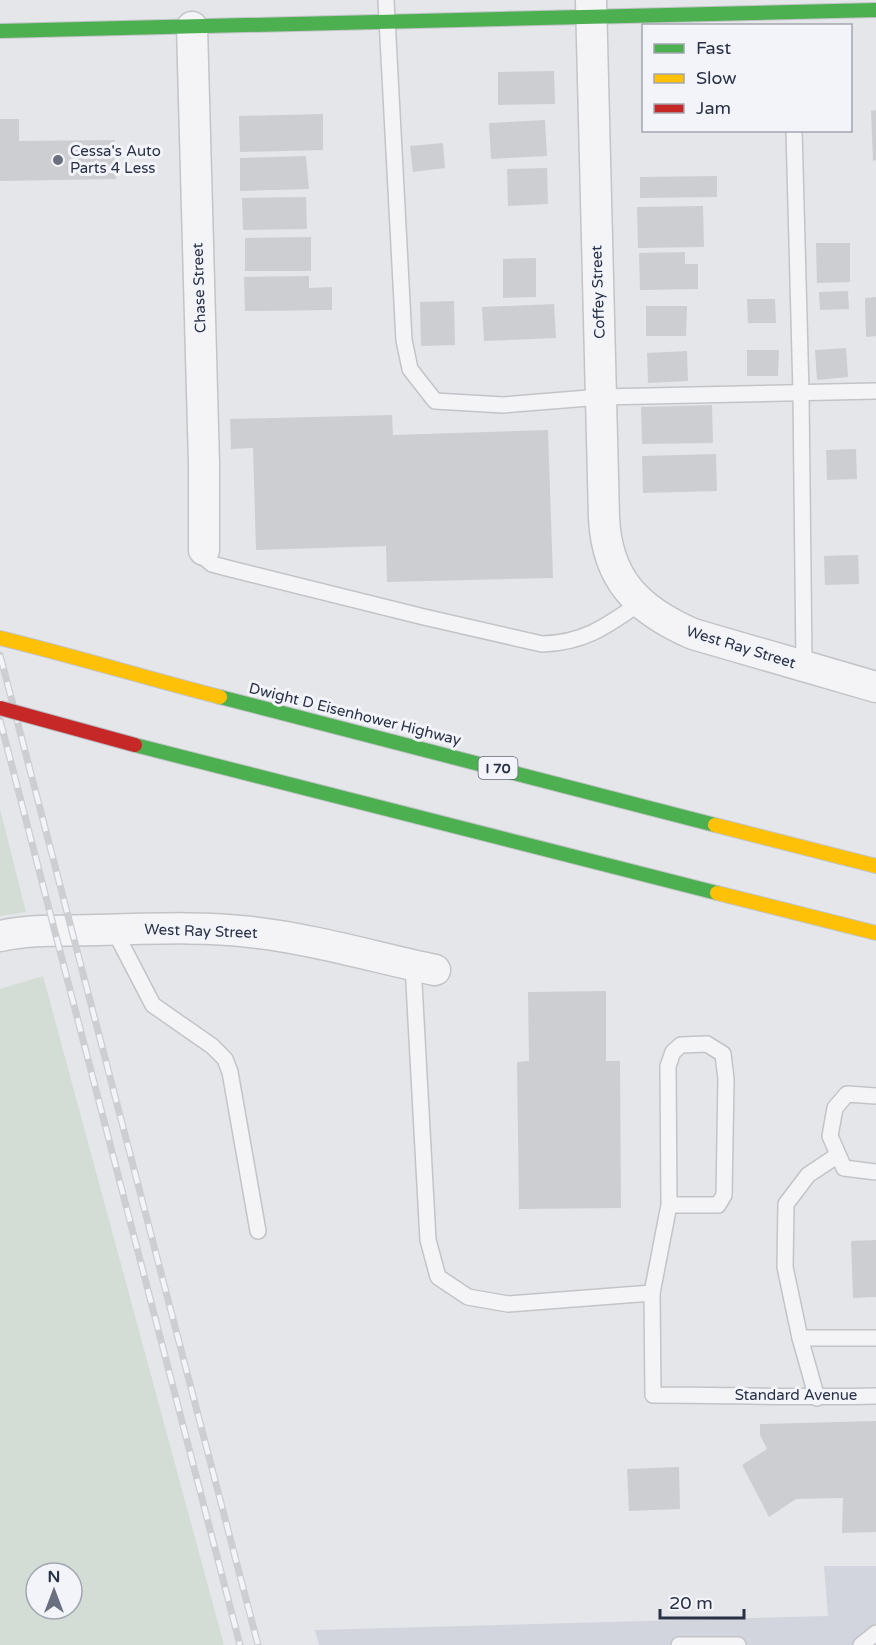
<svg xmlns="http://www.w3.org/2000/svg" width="876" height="1645" viewBox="0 0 876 1645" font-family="'Varela Round',sans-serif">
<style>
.built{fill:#d2d5dd}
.green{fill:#d4ddd5;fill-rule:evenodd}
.building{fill:#cdced2}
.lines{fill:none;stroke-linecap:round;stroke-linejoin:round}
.lane-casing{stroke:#c2c4c8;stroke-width:18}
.street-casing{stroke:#c2c4c8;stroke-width:33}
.fast-casing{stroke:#c2c4c8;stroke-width:16}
.slow-casing{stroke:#c2c4c8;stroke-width:16}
.lane{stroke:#f4f4f6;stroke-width:15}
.street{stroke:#f4f4f6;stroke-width:30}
.fast{stroke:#4caf50;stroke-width:14}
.slow{stroke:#ffc107;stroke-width:14}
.rail-casing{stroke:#cdced1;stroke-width:7}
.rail{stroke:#f2f4f9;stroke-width:4.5;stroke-dasharray:14;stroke-linecap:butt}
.jam-bridge-casing{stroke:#b6b9bf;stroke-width:16;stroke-linecap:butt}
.jam-bridge{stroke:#c62828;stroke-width:14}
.poi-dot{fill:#6a707f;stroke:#f2f4f9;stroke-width:2}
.labels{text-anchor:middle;stroke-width:6;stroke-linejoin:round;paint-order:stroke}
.shield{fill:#f2f4f9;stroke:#656c7b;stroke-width:1.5}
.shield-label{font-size:14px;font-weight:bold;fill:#293145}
.poi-label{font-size:15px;fill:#293145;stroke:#f2f4f9;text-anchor:start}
.street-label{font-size:15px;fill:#293145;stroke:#f2f4f9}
</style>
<rect width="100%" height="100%" fill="#e4e6ea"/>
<polygon class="built" points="824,1566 876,1566 876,1645 319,1645 315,1630 828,1616"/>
<g class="green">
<polygon points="0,809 26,912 0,916"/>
<path d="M 43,976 L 224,1645 L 0,1645 L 0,989 ZM 36,1573 L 72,1573 L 72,1609 L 36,1609 Z"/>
</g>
<g class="building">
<polygon points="554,71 555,104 498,105 498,72"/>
<polygon points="876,110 876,160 873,161 871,111"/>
<polygon points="323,114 323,150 240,152 239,116"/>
<polygon points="0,119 19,119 19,141 115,140 116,179 0,181"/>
<polygon points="545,120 547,156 491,159 489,123"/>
<polygon points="443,143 445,168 413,172 410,146"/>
<polygon points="306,156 309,189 240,191 240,158"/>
<polygon points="547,168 548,204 508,206 507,169"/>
<polygon points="717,176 717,197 640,198 640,177"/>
<polygon points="306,197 307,229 243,230 242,198"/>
<polygon points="703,206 704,247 638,248 637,207"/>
<polygon points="311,237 311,271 245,271 245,238"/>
<polygon points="816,243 850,243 850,282 817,283"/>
<polygon points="685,252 685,264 698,264 698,289 640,290 639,253"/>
<polygon points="536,258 536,297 503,298 503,259"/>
<polygon points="309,276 309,288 332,287 332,310 245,311 244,277"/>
<polygon points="848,291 849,309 820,310 819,292"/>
<polygon points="876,297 876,336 866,337 865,298"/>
<polygon points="747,299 775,299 776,323 748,323"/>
<polygon points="454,301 455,345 421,346 420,302"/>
<polygon points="554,304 556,338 484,341 482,307"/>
<polygon points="646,306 687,306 686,336 646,336"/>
<polygon points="846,348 848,377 817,380 815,350"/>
<polygon points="747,350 779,350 778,376 747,376"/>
<polygon points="687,351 688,381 648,383 647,353"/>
<polygon points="712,405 713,443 642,444 641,407"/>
<polygon points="392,415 393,435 548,430 553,578 387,582 386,546 256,550 253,448 231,449 230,419"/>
<polygon points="856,449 857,479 827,480 826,450"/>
<polygon points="716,454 717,491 643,493 642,456"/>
<polygon points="858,555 859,584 825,585 824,556"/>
<polygon points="606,991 606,1061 620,1061 621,1208 519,1209 517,1062 529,1061 528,992"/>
<polygon points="876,1240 876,1297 853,1298 851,1241"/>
<polygon points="876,1421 876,1532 842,1533 843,1498 796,1499 769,1517 742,1465 767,1449 760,1435 760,1424"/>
<polygon points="679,1467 680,1509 629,1511 627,1469"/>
</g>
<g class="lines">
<defs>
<g id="lane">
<polyline points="386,0 404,340 410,369 435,401 503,405 601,397 876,391"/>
<polyline points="794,130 801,393 804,666"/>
<path d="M 204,550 L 206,559 L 212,564 L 227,568 L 424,617 L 542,644 C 584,643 607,626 640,603"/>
<polyline points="114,930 153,1005 212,1046 225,1059 230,1072 258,1231"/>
<path d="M 413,965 L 428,1240 L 438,1277 L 468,1297 L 508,1304 L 652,1293 L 653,1395 C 727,1395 802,1398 876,1396"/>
<polyline points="876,1096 847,1094 835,1108 830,1136 844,1168 876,1172"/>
<polyline points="652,1293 669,1205 668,1066 673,1052 681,1045 707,1044 723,1054 726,1079 724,1195 718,1205 669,1205"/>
<polyline points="800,1338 785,1267 786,1204 808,1175 838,1155"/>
<polyline points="817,1398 800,1338 876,1338"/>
<polyline points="679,1645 738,1645"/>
<polyline points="861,1645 876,1633"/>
</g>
<g id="street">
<path d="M 591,0 L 604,518 C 607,580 638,610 693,634 L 876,687"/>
<polyline points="192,27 204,464 204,550"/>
<path d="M 0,936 C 31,929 65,931 96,930 C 148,929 200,926 251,932 C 313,939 374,957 435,970"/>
</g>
<g id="fast">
<polyline points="0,31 876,10"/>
<polyline points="220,697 715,825"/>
<polyline points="135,745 717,893"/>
</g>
<g id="slow">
<path d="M 0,638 C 74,656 146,678 220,697"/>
<polyline points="715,825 876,866"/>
<polyline points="717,893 876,933"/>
</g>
</defs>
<use href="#lane" class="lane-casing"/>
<use href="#street" class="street-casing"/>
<use href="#fast" class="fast-casing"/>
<use href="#slow" class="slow-casing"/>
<use href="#lane" class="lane"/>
<use href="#street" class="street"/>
<use href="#fast" class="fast"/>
<use href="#slow" class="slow"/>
<defs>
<g id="rail">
<polyline points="0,655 258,1645"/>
<polyline points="0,720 240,1645"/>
</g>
</defs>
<use href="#rail" class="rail-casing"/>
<use href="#rail" class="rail"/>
<defs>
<polyline id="jam-bridge" points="0,708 135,745"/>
</defs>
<use href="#jam-bridge" class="jam-bridge-casing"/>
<use href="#jam-bridge" class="jam-bridge"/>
</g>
<circle class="poi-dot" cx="58" cy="160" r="6"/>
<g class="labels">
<rect class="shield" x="478.5" y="757" width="39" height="22" rx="4.5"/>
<g class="shield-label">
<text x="498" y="773">I 70</text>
</g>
<g class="poi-label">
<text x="70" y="156">Cessa's Auto<tspan x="70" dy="17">Parts 4 Less</tspan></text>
</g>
<g class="street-label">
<text transform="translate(199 288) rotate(-92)" y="5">Chase Street</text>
<text transform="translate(598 292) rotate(-92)" y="5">Coffey Street</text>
<text transform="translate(741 647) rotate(17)" y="5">West Ray Street</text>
<text transform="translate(355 714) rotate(14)" y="5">Dwight D Eisenhower Highway</text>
<text transform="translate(201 931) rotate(2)" y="5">West Ray Street</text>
<text x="796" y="1400">Standard Avenue</text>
</g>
</g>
<rect x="642" y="24" width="210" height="108" fill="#f2f4f9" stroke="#a2a6b1" stroke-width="1.5"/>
<rect x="654" y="44" width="30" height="9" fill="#4caf50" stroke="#a2a6b1" stroke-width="1.5"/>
<text x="696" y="54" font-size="18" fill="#293145">Fast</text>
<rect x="654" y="74" width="30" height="9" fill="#ffc107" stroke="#a2a6b1" stroke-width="1.5"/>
<text x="696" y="84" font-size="18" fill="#293145">Slow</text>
<rect x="654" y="104" width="30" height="9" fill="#c62828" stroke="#a2a6b1" stroke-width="1.5"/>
<text x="696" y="114" font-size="18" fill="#293145">Jam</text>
<g transform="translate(54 1591)"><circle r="28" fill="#f2f4f9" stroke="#a2a6b1" stroke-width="1.5"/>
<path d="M0-4.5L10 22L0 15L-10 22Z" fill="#6a707f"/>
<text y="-9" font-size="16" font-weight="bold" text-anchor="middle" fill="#293145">N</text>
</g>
<path d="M660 1609v9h84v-9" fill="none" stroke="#293145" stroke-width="3"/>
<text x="669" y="1609" font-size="18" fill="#293145" stroke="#f2f4f9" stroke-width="4.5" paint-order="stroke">20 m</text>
</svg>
